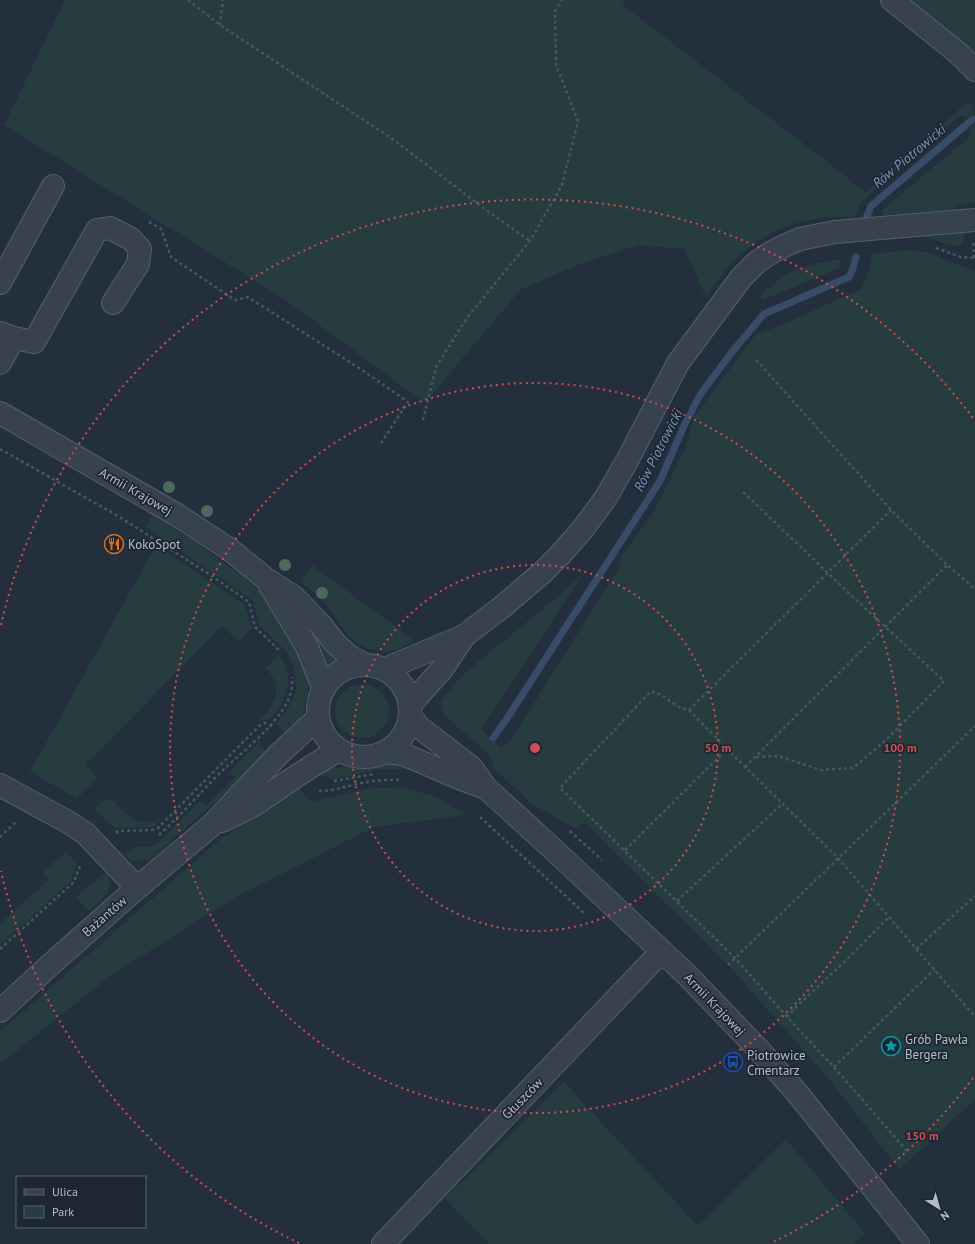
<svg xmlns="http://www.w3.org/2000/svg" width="975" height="1244" viewBox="0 0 975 1244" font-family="'PT Sans',sans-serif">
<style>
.green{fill:#263c3f}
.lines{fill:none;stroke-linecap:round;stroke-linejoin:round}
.stream{stroke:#394c67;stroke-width:7}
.minor-casing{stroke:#565f6c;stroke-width:24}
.path{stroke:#44595c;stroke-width:2.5;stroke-dasharray:3 3;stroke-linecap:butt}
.minor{stroke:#38414e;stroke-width:22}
.tree{fill:#4b6a5d}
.ring{fill:none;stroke:#ce4d50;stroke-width:2;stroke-dasharray:2 4}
.labels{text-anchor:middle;stroke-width:3.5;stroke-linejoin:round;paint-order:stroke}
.street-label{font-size:13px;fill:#b4bcc9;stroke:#1d2633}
.poi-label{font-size:13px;fill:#b4bcc9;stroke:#1d2633;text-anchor:start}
.water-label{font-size:14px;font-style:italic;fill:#7c92b1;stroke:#1d2633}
.centre{fill:#ce4d50;stroke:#1d2633;stroke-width:2}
.ring-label{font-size:12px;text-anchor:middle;font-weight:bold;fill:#ce4d50;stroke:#1d2633;stroke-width:3.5;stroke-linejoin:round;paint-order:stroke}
</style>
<rect width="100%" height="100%" fill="#242f3e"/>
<g class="green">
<path d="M 65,0 L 625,0 L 622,4 L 866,192 L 969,101 L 973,112 L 968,117 L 959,116 L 869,195 L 860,204 L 856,217 C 845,218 834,216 823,218 C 789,221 758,237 734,261 C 723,272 714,285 706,297 L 684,249 L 639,245 L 575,266 L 520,290 L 425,403 L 284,299 L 4,125 Z"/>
<polygon points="910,0 975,0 975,52 968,46"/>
<polygon points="975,125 975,203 955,204 955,212 882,215 883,209 970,137 971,127"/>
<path d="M 965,230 C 966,258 941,241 927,237 C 921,236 916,236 910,235 Z"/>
<path d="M 907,250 L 925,252 L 975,271 L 975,1099 L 900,1170 L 824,1073 L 728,965 L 584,823 L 577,829 L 532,804 L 494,768 L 489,754 L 449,720 L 444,715 L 441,701 C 461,673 488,653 515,632 C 538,613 561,594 583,574 L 481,729 L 501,748 L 512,738 L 620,566 L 622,556 L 655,510 L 685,449 L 694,417 L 756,334 L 782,325 L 861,289 L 866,279 L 873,254 Z"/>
<path d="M 841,259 L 839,268 L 763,300 L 760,297 C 783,270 808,264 841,259 Z"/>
<polygon points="153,515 195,542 244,577 260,592 277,611 290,632 309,678 308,691 303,715 299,724 288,736 277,724 293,700 296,688 294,669 287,652 259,625 253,601 145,527"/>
<polygon points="156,545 245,605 252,628 239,641 222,626 85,765 97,778 95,781 77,798 30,772"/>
<polygon points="312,565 414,640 400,649 387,652 370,649 357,643 348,636 322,599 301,582 302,579"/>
<polygon points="305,621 337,659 327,667 325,666"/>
<path d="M 279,655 C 296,679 287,699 270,720 L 265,719 L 258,722 C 275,704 285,689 266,668 Z"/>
<circle cx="362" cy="711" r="27"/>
<path d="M 258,743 L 268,754 C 238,782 208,809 176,836 C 168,844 159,855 148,859 C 140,862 131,861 125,856 L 135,847 L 155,846 L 200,801 L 206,806 L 235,777 L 229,772 Z"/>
<polygon points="396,763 412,766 409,769 377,770 334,779 324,776 321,771 332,768 345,767 364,768"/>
<polygon points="297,786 312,802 364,789 400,787 437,797 467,815 374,827 236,897 110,976 0,1064 0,1032 218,841"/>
<path d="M 104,800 L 113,801 C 130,817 139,830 163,817 L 153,827 L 115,828 L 94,809 Z"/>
<polygon points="66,852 77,864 71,881 0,945 0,924 49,880 42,872"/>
<path d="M 107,871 C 116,891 102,900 88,911 L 76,897 Z"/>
<polygon points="564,1082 698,1226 786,1139 865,1233 852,1244 489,1244 445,1198"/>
</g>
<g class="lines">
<g class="stream">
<polyline points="867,216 871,206 973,119"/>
<polyline points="493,738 506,720 660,481 684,426 700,395 732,352 764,314 849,277 852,271 856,257"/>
</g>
<defs>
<g id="minor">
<polyline points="892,0 958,53 975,70"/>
<polyline points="0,283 53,186"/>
<polyline points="0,333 14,338 34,342 97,230 110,228 131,239 140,249 138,264 113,303"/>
<polyline points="0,363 14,338"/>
<polyline points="0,413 177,515 229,549 266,579 294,597 320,624 335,643 348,655 363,664"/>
<polyline points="269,584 307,647 323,687"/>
<circle cx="364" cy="711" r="46"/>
<polyline points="385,669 464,636 502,607 543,572 560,555 582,530 605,499 627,461 678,363 741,278 757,262 772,252 786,245 800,239 835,232 975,220"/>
<polyline points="410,705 442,669 464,636"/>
<polyline points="410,716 419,727 471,767 486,788 554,850 688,976 759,1050 798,1094 918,1244"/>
<polyline points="385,752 403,754 461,779 486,788"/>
<polyline points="0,785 68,822 86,834 137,888"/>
<polyline points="222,821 254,805 298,775 338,750"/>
<polyline points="0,1011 50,965 137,888 212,825 278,755 318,718"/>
<polyline points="383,1244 661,952"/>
</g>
</defs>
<use href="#minor" class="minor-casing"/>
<g class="path">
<polyline points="188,0 220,25 394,140 489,212 530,241"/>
<polyline points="220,25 223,0"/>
<polyline points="149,222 161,229 171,257 235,300 248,297 362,370 408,402 381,443"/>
<polyline points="973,243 974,258"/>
<polyline points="936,248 961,257 975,258"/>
<polyline points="756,360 891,510 947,565 975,589"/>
<polyline points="423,420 436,367 467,318 530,241 562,185 578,121 556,65 555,11 562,0"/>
<polyline points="0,449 118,516 209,574 249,602 255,627 281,652"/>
<polyline points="743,492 854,598 944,681 885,741 853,768 821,770 778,756 755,757"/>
<polyline points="689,710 891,510"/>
<polyline points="745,767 947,565"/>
<polyline points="334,781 374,774"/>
<path d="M 319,791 C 332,791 344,787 357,784 C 371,781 386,779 401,780"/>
<polyline points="480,817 585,914"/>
<polyline points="570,831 602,860"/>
<polyline points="116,833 118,831 152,830 158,828 259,726 265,723 274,727"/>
<path d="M 159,835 C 181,815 200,793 221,772 C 243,751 269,732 285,706 C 290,697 293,688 292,677"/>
<polyline points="0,837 17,821"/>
<polyline points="625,850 727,749"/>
<polyline points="677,901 782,804"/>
<polyline points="0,949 74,882 81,863"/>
<polyline points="916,949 975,896"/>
<polyline points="728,965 975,726"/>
<polyline points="787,1017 796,1007 841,965 889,917"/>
<polyline points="834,1067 934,970"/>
<polyline points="907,1151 834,1067 787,1017 735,958 560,788 650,692 656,692 681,708 689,710 727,749 838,858 975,1017"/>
</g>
<use href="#minor" class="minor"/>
</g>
<g class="tree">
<circle cx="169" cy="487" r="6"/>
<circle cx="207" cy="511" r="6"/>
<circle cx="285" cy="565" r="6"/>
<circle cx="322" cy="593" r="6"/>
</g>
<g class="ring">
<circle cx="535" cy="748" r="183"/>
<circle cx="535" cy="748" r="365"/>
<path d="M973 1078A548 548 0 0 1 771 1243M299 1243A548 548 0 0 1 1 871M1 625A548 548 0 0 1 973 418"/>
</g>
<defs>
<symbol id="restaurant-ring" viewBox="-11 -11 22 22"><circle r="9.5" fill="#1d2633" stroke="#e8710a" stroke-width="1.5"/><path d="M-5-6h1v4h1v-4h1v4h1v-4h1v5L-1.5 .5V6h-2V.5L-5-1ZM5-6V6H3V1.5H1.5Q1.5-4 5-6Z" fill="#e8710a"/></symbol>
<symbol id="sight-ring" viewBox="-11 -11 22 22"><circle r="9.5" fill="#1d2633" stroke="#0f9aa8" stroke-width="1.5"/><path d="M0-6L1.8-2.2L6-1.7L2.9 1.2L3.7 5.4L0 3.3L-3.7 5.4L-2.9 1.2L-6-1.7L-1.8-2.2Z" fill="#0f9aa8"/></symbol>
<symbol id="bus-ring" viewBox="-11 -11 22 22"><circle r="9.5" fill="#1d2633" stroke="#1a4fb4" stroke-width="1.5"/><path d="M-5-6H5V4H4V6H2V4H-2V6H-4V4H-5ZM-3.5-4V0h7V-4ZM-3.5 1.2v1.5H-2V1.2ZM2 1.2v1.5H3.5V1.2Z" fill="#1a4fb4"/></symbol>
</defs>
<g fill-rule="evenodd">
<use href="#restaurant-ring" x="103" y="533" width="22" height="22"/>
<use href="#sight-ring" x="880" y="1035" width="22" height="22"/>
<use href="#bus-ring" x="722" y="1051" width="22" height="22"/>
</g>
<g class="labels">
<g class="street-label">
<text transform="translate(136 491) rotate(30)" y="5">Armii Krajowej</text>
<text transform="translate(104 916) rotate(-41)" y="5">Bażantów</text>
<text transform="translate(715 1004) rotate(46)" y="5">Armii Krajowej</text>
<text transform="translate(522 1098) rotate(-46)" y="5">Głuszców</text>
</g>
<g class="poi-label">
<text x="128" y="549">KokoSpot</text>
<text x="905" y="1044">Grób Pawła<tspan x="905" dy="15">Bergera</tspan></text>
<text x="747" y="1060">Piotrowice<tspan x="747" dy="15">Cmentarz</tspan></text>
</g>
<g class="water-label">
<text transform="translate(909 156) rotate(-40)" y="5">Rów Piotrowicki</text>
<text transform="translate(658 450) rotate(-63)" y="5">Rów Piotrowicki</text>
</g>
</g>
<circle cx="535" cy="748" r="6" class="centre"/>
<g class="ring-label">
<text x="718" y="752">50 m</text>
<text x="900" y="752">100 m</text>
<text x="922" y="1140">150 m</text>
</g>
<rect x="16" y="1176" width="130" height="52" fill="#1d2633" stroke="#59626f"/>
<rect x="24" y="1189" width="20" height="6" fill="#38414e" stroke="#59626f"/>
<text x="52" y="1196" font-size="12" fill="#b4bcc9">Ulica</text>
<rect x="24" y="1206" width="20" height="12" fill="#263c3f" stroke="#59626f"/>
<text x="52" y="1216" font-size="12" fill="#b4bcc9">Park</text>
<g transform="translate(939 1208) rotate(143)" stroke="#1d2633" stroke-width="3" paint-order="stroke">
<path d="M0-3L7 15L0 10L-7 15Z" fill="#b4bcc9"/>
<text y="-6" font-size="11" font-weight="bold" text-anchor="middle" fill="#b4bcc9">N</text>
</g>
</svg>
